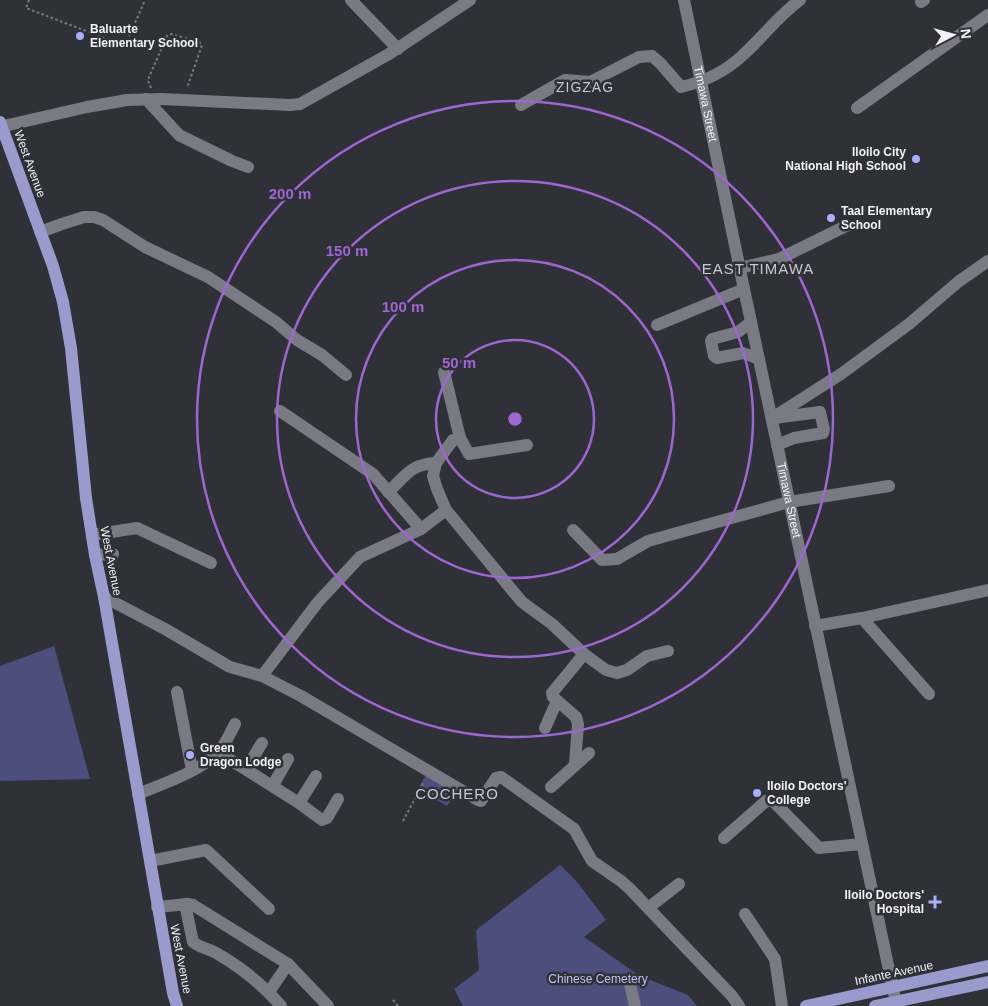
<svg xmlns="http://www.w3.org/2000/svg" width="988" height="1006" viewBox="0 0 988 1006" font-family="Arial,sans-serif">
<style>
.green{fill:#4c4e7b}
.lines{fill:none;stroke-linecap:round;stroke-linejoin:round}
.path{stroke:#7a7a82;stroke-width:2;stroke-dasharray:2.5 2.5;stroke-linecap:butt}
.minor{stroke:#797a83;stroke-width:12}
.major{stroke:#989bcc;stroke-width:12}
.ring{fill:none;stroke:#9e67d0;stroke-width:2.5}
.poi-dot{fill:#abaffb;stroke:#303038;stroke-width:2}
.labels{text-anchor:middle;stroke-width:5;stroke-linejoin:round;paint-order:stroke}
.poi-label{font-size:12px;font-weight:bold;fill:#f1f1f7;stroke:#303038;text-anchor:start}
.street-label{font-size:12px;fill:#f1f1f7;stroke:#303038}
.park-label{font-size:12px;fill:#c0c4ef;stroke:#303038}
.neighbourhood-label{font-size:14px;letter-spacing:1px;fill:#c6c7d1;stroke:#303038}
.quarter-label{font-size:15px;letter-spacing:1px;fill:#c6c7d1;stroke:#303038}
.centre{fill:#9e67d0;stroke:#303038;stroke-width:2.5}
.ring-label{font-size:15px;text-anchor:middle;font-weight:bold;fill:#9e67d0;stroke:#303038;stroke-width:5;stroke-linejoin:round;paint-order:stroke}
</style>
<rect width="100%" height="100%" fill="#303038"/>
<g class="green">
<polygon points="54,646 90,779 0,781 0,666"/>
<polygon points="427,773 456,790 447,806 418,789"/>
<polygon points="560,865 577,882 606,920 584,937 640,976 688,995 697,1006 463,1006 454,989 479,970 476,930"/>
</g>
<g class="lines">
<g class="path">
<polyline points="29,0 26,8 125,46 145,0"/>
<polyline points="151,88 148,81 149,77 167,36 171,34 199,42 202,45 187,88"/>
<polyline points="403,821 424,782"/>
<polyline points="393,1000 398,1006"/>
</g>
<g class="minor">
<polyline points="351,0 398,49"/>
<path id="s1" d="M 684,0 L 744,289 L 895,998"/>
<polyline points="921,2 924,0"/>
<polyline points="146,99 179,135 232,161 248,167"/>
<path d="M 521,105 L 565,80 L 590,82 L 639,57 L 652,56 L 660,63 L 681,87 C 703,82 726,71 743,55 C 763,37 778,16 800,0"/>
<polyline points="857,108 988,15"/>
<polyline points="0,127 87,107 127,100 162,99 290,105 300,104 389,54 470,0"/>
<polyline points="40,232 62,224 84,217 94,217 103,220 145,247 208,277 276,322 297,340 322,355 346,375"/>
<polyline points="740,268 779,259 846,226"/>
<polyline points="751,322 738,332 712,339 711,341 714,356 717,358 743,353 759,359"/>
<polyline points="657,325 744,289"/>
<polyline points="444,372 460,438"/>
<polyline points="280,411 373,474 421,529"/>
<polyline points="772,418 841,374 909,324 958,282 988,261"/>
<polyline points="774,418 820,412 824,429 823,433 794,438 777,445"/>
<polyline points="527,445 469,454 460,438 453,440 436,463 433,476 437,489 446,510 522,602 552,624 584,654 606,670 617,673 627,670 647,656 668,651"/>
<path d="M 388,492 C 406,476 410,464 436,463"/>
<polyline points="573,530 602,560 617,559 648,541 789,502 889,486"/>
<polyline points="92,535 137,528 211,563"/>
<polyline points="95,555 113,554"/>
<polyline points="104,597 165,629 230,667 262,676 301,696 478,800 481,801 496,778 501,777 574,829 592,861 621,881 630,889 732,996 739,1006"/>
<polyline points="862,618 929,694"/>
<polyline points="815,626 862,618 988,590"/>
<polyline points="262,676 318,602 360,557 421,529 446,510"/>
<polyline points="177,692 192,770"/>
<polyline points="545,728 557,701"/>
<polyline points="218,752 299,803 322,820 327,818 338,799"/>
<polyline points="575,764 578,724 576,717 553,697 552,693 584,654"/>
<polyline points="246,769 262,743"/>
<polyline points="273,785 288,759"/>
<polyline points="551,787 589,753"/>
<path d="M 138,794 C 162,784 199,772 217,753 C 225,746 230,733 235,724"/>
<polyline points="299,803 316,776"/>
<polyline points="724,838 766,801 773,801 819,848 862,844"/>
<polyline points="150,861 206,850 269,909"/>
<path d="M 185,904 L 193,942 C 200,948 210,949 218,954 C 242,968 263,985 281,1006"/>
<polyline points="157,907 188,904 193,905 288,964 328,1006"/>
<polyline points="648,908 679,884"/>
<polyline points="745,914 775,959 782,1006"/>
<polyline points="630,984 635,1006"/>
<polyline points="269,992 288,964"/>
</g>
<g class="major">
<polyline points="0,122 53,266 63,302 71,348 86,498 95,555 104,597 173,993 177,1006"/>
<polyline points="806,1006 988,966"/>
<polyline points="875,1006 988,982"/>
</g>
</g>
<g class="ring">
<circle cx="515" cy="419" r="79"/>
<circle cx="515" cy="419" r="159"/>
<circle cx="515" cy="419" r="238"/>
<circle cx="515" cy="419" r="318"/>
</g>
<g class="poi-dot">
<circle cx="80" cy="36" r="5"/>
<circle cx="916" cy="159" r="5"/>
<circle cx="831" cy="218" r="5"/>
<circle cx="190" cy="755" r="5"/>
<circle cx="757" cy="793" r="5"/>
<path d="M932.5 894.5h5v5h5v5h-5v5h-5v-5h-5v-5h5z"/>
</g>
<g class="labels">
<g class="poi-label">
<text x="90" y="33">Baluarte<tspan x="90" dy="14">Elementary School</tspan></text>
<text x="906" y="156" text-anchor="end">Iloilo City<tspan x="906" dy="14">National High School</tspan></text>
<text x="841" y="215">Taal Elementary<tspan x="841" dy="14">School</tspan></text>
<text x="200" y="752">Green<tspan x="200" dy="14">Dragon Lodge</tspan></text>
<text x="767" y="790">Iloilo Doctors'<tspan x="767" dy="14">College</tspan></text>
<text x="924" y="899" text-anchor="end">Iloilo Doctors'<tspan x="924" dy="14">Hospital</tspan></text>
</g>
<g class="street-label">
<text dy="4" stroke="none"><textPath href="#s1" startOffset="106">Timawa Street</textPath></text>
<text transform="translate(30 164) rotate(70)" y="4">West Avenue</text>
<text dy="4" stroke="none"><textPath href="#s1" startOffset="511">Timawa Street</textPath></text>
<text transform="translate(111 561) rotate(79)" y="4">West Avenue</text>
<text transform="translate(181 959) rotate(79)" y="4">West Avenue</text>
<text transform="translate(894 973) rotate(-12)" y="4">Infante Avenue</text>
</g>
<g class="park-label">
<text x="598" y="983">Chinese Cemetery</text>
</g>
<g class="neighbourhood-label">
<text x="585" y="92">ZIGZAG</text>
</g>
<g class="quarter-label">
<text x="758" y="274">EAST TIMAWA</text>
<text x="457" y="799">COCHERO</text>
</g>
</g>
<circle cx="515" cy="419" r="8" class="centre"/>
<g class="ring-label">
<text x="290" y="199">200 m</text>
<text x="347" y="256">150 m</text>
<text x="403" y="312">100 m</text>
<text x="459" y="368">50 m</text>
</g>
<g transform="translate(953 35) rotate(84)" stroke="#303038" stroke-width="4" paint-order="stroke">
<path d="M0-4L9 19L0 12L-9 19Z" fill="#f1f1f7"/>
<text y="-8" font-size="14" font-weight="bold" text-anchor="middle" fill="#f1f1f7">N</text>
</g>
</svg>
